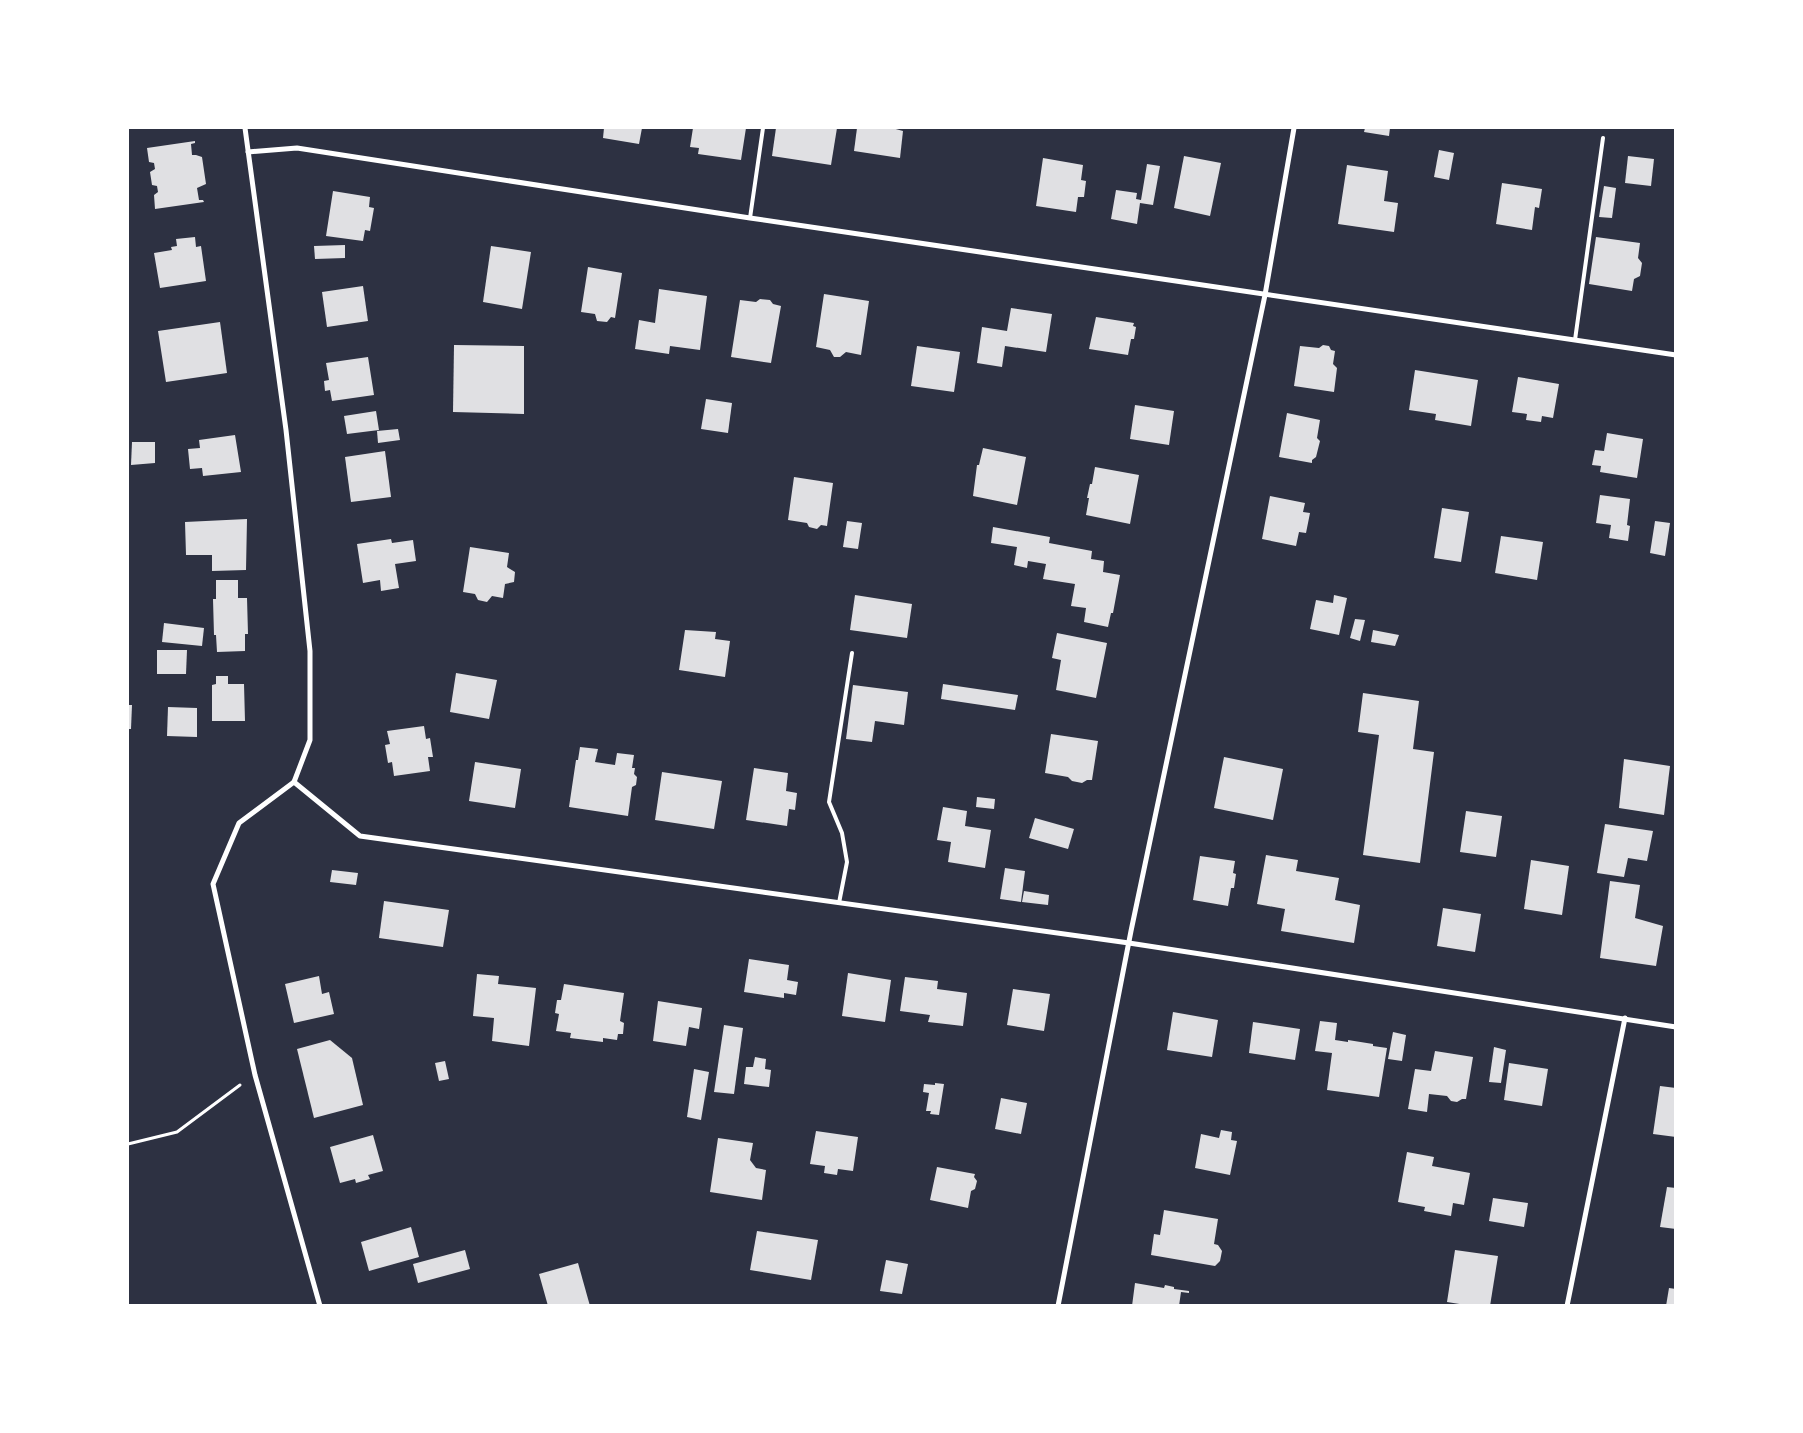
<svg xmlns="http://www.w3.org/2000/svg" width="1803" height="1433" viewBox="0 0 1803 1433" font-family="Lato,sans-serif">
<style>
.building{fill:#e0e0e3}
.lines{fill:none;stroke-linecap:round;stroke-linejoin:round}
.path{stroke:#fff;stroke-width:3}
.service{stroke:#fff;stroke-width:4}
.minor{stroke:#fff;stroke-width:5}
</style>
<rect width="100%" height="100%" fill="#2d3142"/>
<g class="building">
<polygon points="604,128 642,128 639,144 603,138"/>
<polygon points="693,128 746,128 741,160 698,154 699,148 690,147"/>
<polygon points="776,128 837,128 831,165 772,156"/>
<polygon points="857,128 892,128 903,131 900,158 854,151"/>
<polygon points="1365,128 1390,128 1389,136 1364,132"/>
<polygon points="195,141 195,143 191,144 192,155 196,155 202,157 206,184 197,188 199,200 203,200 204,202 155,209 154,195 158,192 157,186 152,185 150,172 155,169 154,163 149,162 147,148"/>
<polygon points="1439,150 1454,153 1449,180 1434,177"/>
<polygon points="1184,156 1221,163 1210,216 1174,208"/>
<polygon points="1628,156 1654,159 1651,186 1625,183"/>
<polygon points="1043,158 1083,165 1081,180 1086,181 1084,197 1078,197 1076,212 1036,206"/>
<polygon points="1147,164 1160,166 1153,205 1140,203 1137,224 1111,219 1116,190 1137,193 1136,199 1141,200"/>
<polygon points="1347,165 1388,171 1384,201 1398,203 1394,232 1338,224"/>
<polygon points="1502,183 1542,189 1539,208 1535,207 1532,230 1496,224"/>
<polygon points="1604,186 1616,188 1612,218 1599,217"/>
<polygon points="333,191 370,197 369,207 374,208 370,231 365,230 363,241 326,236"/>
<polygon points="195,237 196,247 201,246 206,281 160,288 154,253 172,250 171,247 177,246 176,239"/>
<polygon points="1596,237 1640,243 1638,258 1642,263 1640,276 1634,279 1632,291 1589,284"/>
<polygon points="345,245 345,258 315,259 314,246"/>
<polygon points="491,246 531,252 522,309 483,302"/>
<polygon points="588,267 622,273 615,318 611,317 607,322 597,321 595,314 581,312"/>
<polygon points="363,286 368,321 327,327 322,292"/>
<polygon points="659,289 707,296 700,350 670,346 669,354 635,349 639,320 655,323"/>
<polygon points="824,294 869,301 861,355 846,352 840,357 834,357 830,350 816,347"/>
<polygon points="760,299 770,300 773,304 781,306 771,363 731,357 740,300 756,302"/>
<polygon points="1011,308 1052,314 1046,352 1005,346 1002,367 977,363 982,327 1007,331"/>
<polygon points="1096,317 1134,323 1133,326 1136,327 1134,339 1131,339 1128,355 1089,349"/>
<polygon points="220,322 227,373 166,382 158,331"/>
<polygon points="454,345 524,346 524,414 453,412"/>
<polygon points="1323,345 1329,346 1331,350 1335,351 1333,364 1337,368 1334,392 1294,386 1300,346 1319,348"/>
<polygon points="917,346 960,352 954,392 911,386"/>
<polygon points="368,357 374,395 332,401 330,390 325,391 324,381 329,380 326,363"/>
<polygon points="1415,370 1478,380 1471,426 1435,420 1436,414 1409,410"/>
<polygon points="1518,377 1559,384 1553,418 1542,416 1541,422 1526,420 1527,414 1512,412"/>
<polygon points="706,399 732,403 728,433 701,429"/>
<polygon points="1135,405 1174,411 1169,445 1130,439"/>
<polygon points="376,411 379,430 347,434 344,416"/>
<polygon points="1287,413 1320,420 1317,438 1320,441 1316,457 1312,460 1312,463 1279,457"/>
<polygon points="398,429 400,440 378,443 377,431"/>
<polygon points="1607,433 1643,439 1637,478 1600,472 1601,466 1592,465 1595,450 1604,451"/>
<polygon points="235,435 241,472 203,476 202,468 190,469 188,449 200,448 199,440"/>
<polygon points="132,442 155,442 155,463 131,465"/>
<polygon points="983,448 1026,457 1017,505 973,496 977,465 979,465"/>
<polygon points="385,451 391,497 351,502 345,457"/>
<polygon points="1095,467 1139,475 1130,524 1086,515 1089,498 1087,498 1090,484 1092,484"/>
<polygon points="794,477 833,483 827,526 821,525 817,529 809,527 807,523 788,520"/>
<polygon points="1600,495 1630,499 1627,525 1630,526 1628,541 1609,538 1611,525 1596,523"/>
<polygon points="1270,496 1305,503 1303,512 1310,513 1306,533 1299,532 1296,546 1262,539"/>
<polygon points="1442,508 1469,512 1461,562 1434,558"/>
<polygon points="247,519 246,570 212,571 212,555 186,555 185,522"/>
<polygon points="847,521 862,523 858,549 843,547"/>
<polygon points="1655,521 1670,523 1665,556 1650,553"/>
<polygon points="993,527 1050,537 1049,543 1092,551 1091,559 1104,561 1103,572 1120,575 1113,613 1111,613 1108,627 1084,622 1086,608 1071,606 1075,584 1043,579 1046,564 1028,561 1027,568 1014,565 1017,547 991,543"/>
<polygon points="1501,536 1543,542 1537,580 1495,573"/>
<polygon points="391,539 392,543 413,540 416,561 395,564 399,588 381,591 380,580 363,583 357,544"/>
<polygon points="470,547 509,553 507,567 515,572 514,582 505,584 503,598 492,596 487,602 478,600 475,594 463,592"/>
<polygon points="216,580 238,580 238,598 247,598 248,634 245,634 245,651 217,652 216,635 214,635 213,599 216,599"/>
<polygon points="855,595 912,604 907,638 850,630"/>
<polygon points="1334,595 1347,598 1339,635 1310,629 1316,600 1333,603"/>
<polygon points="1355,619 1365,620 1360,641 1350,638"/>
<polygon points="164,623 204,628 202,646 162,642"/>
<polygon points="685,630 716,632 715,639 730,641 725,677 679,670"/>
<polygon points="1373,630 1399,635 1395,646 1371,642"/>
<polygon points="1057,633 1107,643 1096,698 1056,690 1061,660 1052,658"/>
<polygon points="157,650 187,650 186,674 157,674"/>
<polygon points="456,673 497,680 489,719 450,712"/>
<polygon points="216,676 228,676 228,684 244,684 245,721 212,721 212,685 216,684"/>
<polygon points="943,684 1018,695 1015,710 941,699"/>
<polygon points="853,685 908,692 904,725 875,721 872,742 846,739"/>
<polygon points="1363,693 1419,701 1413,749 1434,752 1420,863 1363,855 1379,735 1358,732"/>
<polygon points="128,705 132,705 131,729 128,729"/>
<polygon points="168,707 197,708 197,737 167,736"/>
<polygon points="424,726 426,739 430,738 433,757 428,757 430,771 394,776 392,762 388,763 385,745 390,744 387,731"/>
<polygon points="1051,734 1098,741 1092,780 1087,780 1082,783 1072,781 1068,777 1045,773"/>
<polygon points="580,747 598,749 595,762 615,765 617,753 634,755 632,768 635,768 634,774 637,777 636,785 632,787 628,816 569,807 576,760 578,760"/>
<polygon points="1224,757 1283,769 1273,820 1214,808"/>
<polygon points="1624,759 1670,766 1664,815 1619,808"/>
<polygon points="475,762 521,769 515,808 469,801"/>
<polygon points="754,768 788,773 786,791 797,793 795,810 789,809 787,826 746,820"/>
<polygon points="662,772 722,781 714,829 655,820"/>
<polygon points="977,797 995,799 994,809 976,807"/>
<polygon points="943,807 967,811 965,826 991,830 985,868 948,862 951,842 937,840"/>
<polygon points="1466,811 1502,816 1496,857 1460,852"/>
<polygon points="1035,818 1074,829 1068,849 1029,838"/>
<polygon points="1605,824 1653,831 1647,861 1628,858 1624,877 1597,873"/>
<polygon points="1266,855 1298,860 1296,871 1339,878 1335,900 1360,905 1354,943 1281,931 1285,909 1257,904"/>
<polygon points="1200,856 1235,861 1233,873 1236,874 1234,888 1231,888 1228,906 1193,900"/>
<polygon points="1531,860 1569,866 1562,915 1524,909"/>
<polygon points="1005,868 1025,871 1021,902 1000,899"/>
<polygon points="332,870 358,873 356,885 330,882"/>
<polygon points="1610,881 1640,885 1635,918 1663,926 1656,966 1600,958"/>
<polygon points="1024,891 1049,895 1048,905 1022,902"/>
<polygon points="384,901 449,910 443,947 379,938"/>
<polygon points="1443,908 1481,914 1475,952 1437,946"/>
<polygon points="749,959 789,965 787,980 798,982 796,995 784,993 784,998 744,992"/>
<polygon points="848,973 891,980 885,1022 842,1016"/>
<polygon points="477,974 499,976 498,984 536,988 529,1046 492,1041 494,1018 473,1016"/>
<polygon points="319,976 322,994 329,992 334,1014 294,1023 285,984"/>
<polygon points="905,977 938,981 937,989 967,993 963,1026 928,1022 930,1015 900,1011"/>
<polygon points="564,984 624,993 620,1021 624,1023 623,1034 618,1034 617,1040 603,1038 603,1042 570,1038 571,1033 556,1031 559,1014 555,1013 557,1000 561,1000"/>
<polygon points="1013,989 1050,994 1044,1031 1007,1025"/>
<polygon points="658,1001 702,1008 699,1029 689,1027 686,1046 653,1041"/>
<polygon points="1173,1012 1218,1020 1212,1057 1167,1050"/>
<polygon points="1320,1021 1337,1023 1335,1040 1348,1042 1348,1040 1373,1044 1373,1046 1387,1048 1379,1097 1327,1090 1332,1053 1315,1051"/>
<polygon points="1253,1022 1300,1029 1295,1060 1249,1053"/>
<polygon points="724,1025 743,1028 734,1094 714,1092"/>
<polygon points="1393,1032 1406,1035 1402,1061 1388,1059"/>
<polygon points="330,1040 352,1058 363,1105 314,1118 297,1049"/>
<polygon points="1494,1047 1506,1050 1501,1083 1489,1082"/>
<polygon points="1435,1051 1473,1057 1466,1099 1462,1099 1457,1102 1451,1101 1447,1096 1429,1094 1427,1112 1408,1109 1415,1069 1431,1071"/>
<polygon points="755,1057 766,1059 765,1069 771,1070 769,1087 744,1084 746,1067 753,1067"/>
<polygon points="445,1061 449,1079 439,1081 435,1063"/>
<polygon points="1509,1063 1548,1069 1542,1106 1504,1100"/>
<polygon points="694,1069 709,1072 701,1120 687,1117"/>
<polygon points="935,1083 944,1084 939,1115 930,1114 931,1111 926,1111 929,1093 923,1092 924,1084 935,1085"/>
<polygon points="1660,1086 1676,1088 1676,1137 1653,1134"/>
<polygon points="1001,1098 1027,1103 1021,1134 995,1129"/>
<polygon points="1221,1130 1232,1132 1231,1140 1237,1141 1230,1175 1195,1168 1201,1134 1219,1138"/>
<polygon points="816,1131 858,1137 853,1171 838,1169 837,1175 824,1173 825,1166 810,1164"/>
<polygon points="373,1135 383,1171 368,1175 370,1179 356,1183 355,1179 340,1183 330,1147"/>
<polygon points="718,1138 753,1143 750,1160 756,1168 766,1170 762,1200 710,1192"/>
<polygon points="1407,1152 1434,1157 1432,1166 1470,1173 1464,1205 1453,1203 1451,1216 1424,1211 1425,1207 1398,1202"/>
<polygon points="937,1167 975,1174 974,1177 977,1181 975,1189 971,1191 968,1208 930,1200"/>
<polygon points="1667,1187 1676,1188 1676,1229 1660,1227"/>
<polygon points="1493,1198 1528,1203 1524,1227 1489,1221"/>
<polygon points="1164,1210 1218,1219 1214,1244 1218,1245 1222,1251 1220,1261 1215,1266 1151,1255 1154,1234 1160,1235"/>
<polygon points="411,1227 419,1257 369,1271 361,1242"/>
<polygon points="757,1231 818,1240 811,1280 750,1270"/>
<polygon points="465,1250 470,1269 418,1283 413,1264"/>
<polygon points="1455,1250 1498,1256 1490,1306 1472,1306 1447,1302"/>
<polygon points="886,1260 908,1264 902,1294 880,1291"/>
<polygon points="578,1263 590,1306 548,1306 539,1274"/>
<polygon points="1135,1283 1164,1288 1165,1285 1174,1287 1174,1289 1189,1291 1189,1293 1181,1292 1179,1306 1132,1306"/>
<polygon points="1669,1288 1676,1289 1676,1306 1666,1306"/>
</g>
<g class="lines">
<polyline class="path" points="128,1144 177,1132 240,1085"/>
<g class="service">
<polyline points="750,218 763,128"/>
<polyline points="1575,340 1603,138"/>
<polyline points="839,903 847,862 842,833 829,802 852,653"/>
</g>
<g class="minor">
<polyline points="245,128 286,430 310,651 310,740 294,782"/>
<polyline points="248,152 297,148 750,218 1676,355"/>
<polyline points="294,782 360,836 1129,943 1676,1027"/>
<polyline points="294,782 239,823 213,884 255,1075 320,1306"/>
<polyline points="1058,1306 1131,931 1265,295 1294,128"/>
<polyline points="1567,1306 1625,1018"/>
</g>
</g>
<rect width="1803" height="1433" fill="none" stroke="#ffffff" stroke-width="258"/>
</svg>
